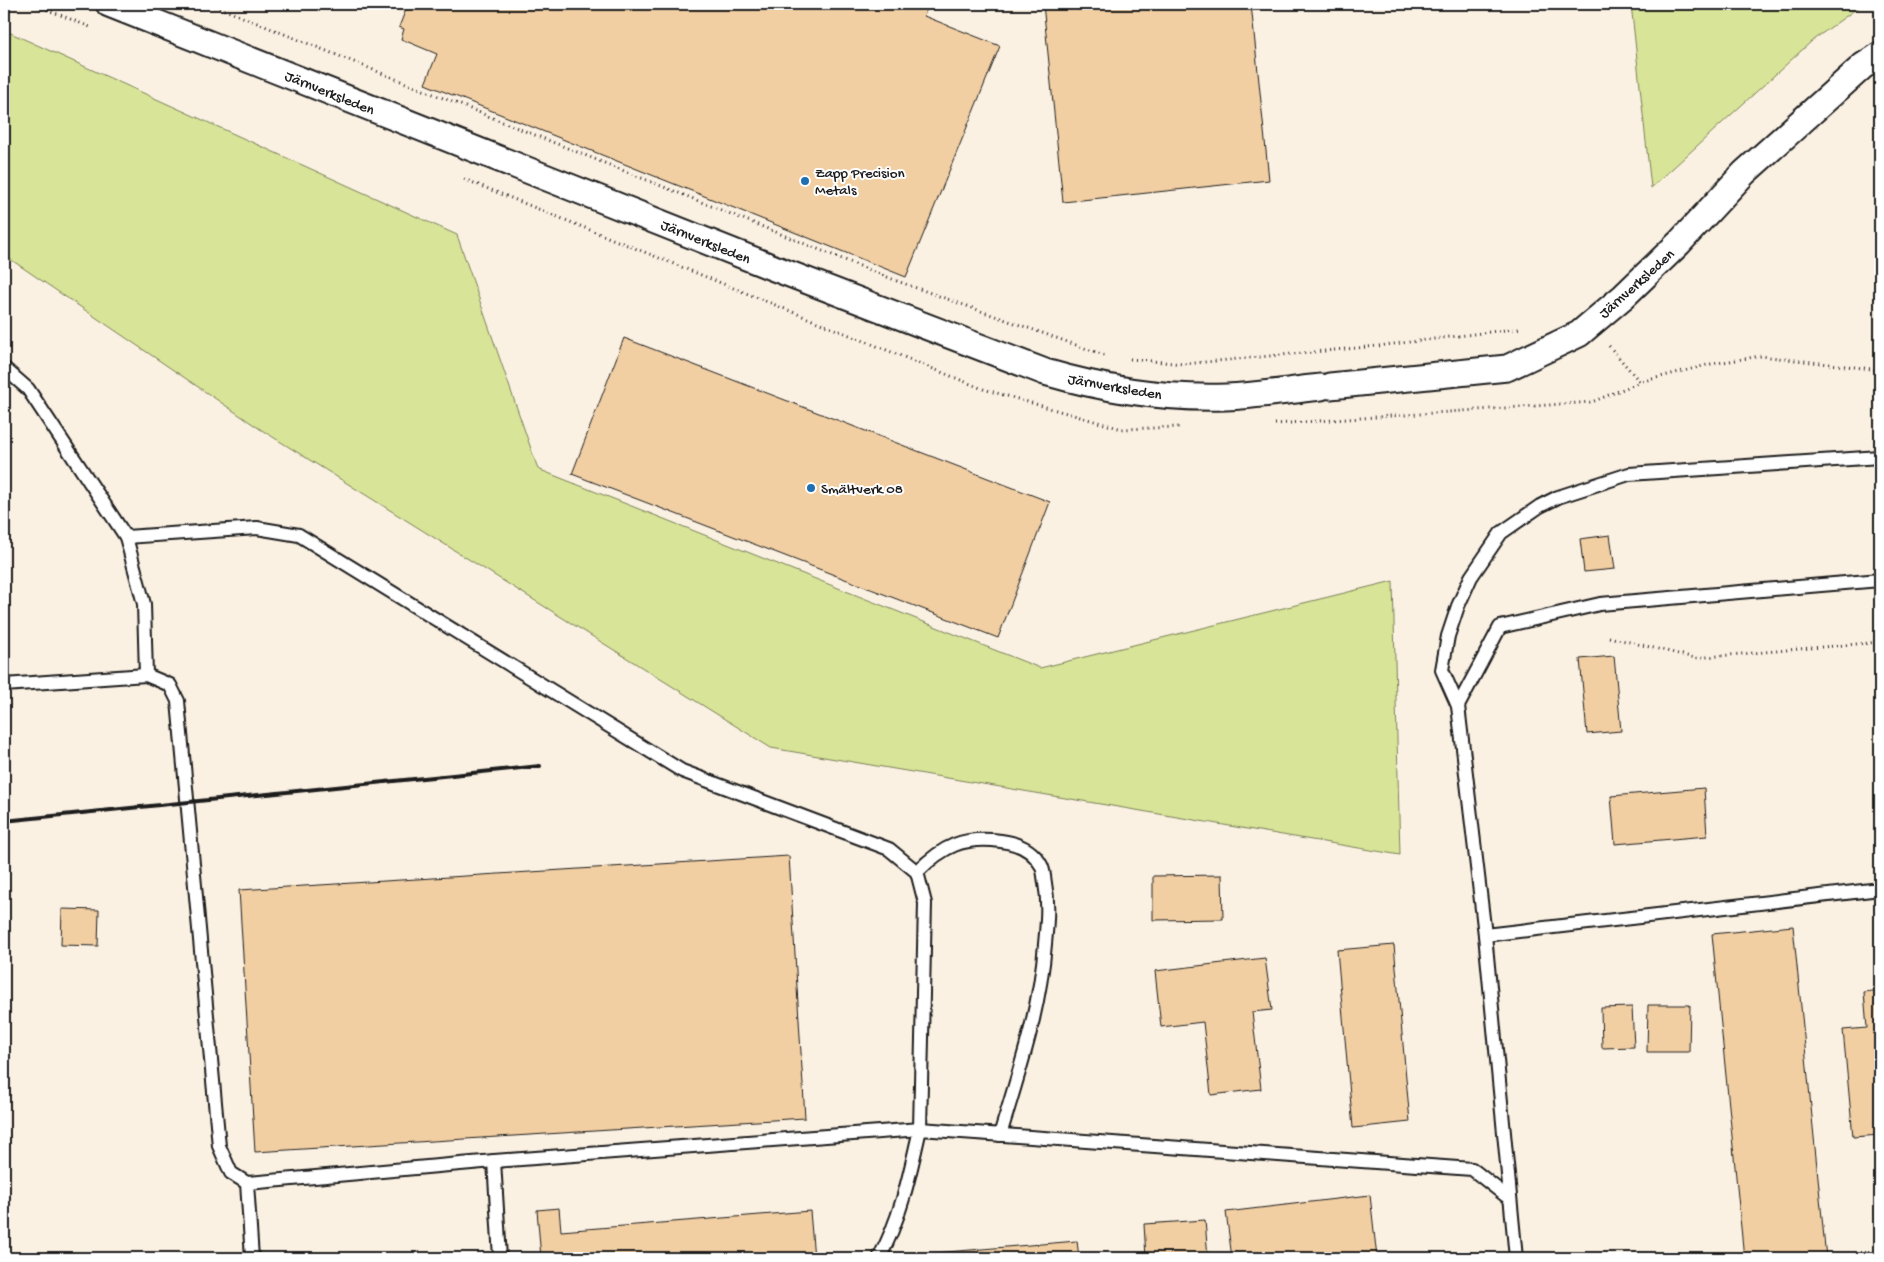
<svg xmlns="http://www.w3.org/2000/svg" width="1884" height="1262" viewBox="0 0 1884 1262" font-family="'Gochi Hand',sans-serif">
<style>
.built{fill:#fbf1e3}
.green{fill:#d8e497;stroke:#7a805a}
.building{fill:#f2cfa3;stroke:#1c1c1c}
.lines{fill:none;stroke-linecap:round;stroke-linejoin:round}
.service-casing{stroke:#1c1c1c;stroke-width:16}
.minor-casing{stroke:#1c1c1c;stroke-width:29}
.path{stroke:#1c1c1c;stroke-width:3;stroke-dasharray:1 4;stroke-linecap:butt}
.service{stroke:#fff;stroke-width:12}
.minor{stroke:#fff;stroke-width:25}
.rail{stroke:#1c1c1c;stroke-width:4}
.poi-dot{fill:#1f6fb2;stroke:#fff;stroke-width:2}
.labels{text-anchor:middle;stroke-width:4;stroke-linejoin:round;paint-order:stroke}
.street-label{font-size:15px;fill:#1c1c1c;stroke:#fff}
.poi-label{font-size:15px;fill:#1c1c1c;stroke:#fff;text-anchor:start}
</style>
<rect width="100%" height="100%" fill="#fff"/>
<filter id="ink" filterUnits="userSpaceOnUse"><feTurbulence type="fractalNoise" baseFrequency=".02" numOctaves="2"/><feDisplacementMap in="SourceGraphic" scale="10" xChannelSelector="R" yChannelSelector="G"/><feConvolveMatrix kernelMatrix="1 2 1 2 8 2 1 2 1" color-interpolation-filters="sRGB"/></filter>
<g filter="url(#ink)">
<rect class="built" x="4" y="4" width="1876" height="1254"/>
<g class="green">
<polygon points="1631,4 1863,4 1813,40 1651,188"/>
<polygon points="4,30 457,235 538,469 1040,668 1393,581 1400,855 771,748 260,429 4,255"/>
</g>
<g class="building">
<polygon points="408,4 929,4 924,16 1000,46 906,277 425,84 437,54 401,39 404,29 399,27"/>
<polygon points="1043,4 1251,4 1269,180 1063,202"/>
<polygon points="624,338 1050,502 998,638 572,474"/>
<polygon points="1610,535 1615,569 1584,572 1580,539"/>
<polygon points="1614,656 1621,731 1587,734 1580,659"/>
<polygon points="1704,788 1707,836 1615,844 1611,796"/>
<polygon points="789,856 805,1118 255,1152 239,890"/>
<polygon points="1222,875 1223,919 1153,920 1153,876"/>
<polygon points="1878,897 1880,897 1880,930"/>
<polygon points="62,909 99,910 98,946 61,945"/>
<polygon points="1793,926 1826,1258 1744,1258 1712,934"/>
<polygon points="1394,945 1410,1122 1353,1128 1337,950"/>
<polygon points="1265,958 1272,1010 1252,1012 1261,1089 1211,1095 1203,1022 1161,1027 1155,971"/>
<polygon points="1880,990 1880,1139 1880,1135 1853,1137 1843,1030 1867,1028 1864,992"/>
<polygon points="1648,1005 1690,1005 1689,1052 1647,1052"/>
<polygon points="1632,1007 1634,1047 1602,1048 1601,1008"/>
<polygon points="1370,1195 1377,1258 1232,1258 1226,1212"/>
<polygon points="559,1208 561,1231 810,1211 814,1258 541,1258 537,1210"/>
<polygon points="1205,1220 1208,1258 1146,1258 1144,1224"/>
<polygon points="1077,1241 1079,1258 899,1258 899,1256"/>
</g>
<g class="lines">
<defs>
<g id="service">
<polyline points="4,368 28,389 126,537 144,604 146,675"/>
<polyline points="126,537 257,528 299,535 682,771 889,849 917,872 925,903 920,1129 494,1161 247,1183 252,1258"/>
<polyline points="4,685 146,675 170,685 178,701 219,1146 231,1173 247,1183"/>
<polyline points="1458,706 1442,670 1448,636 1458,606 1471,577 1501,533 1540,506 1558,497 1629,474 1880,457"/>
<path d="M 917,872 C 943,846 963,836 1001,841 C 1017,843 1033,850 1041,865 C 1044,870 1044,878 1045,883 C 1049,904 1047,923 1045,944 C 1040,1010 1019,1072 1000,1135"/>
<polyline points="1485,935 1880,889"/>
<polyline points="494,1161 500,1258"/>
<path d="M 879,1258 C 901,1218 910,1173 920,1129 L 1472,1169 L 1510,1199"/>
<polyline points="1516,1258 1485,935 1458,706 1500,627 1600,604 1880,580"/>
</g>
<g id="minor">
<path d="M 109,4 L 774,268 L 1045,372 C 1103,389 1165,399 1226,397 C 1258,396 1290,390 1321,387"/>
<polyline points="1330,386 1507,368 1579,334 1624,296 1679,243 1744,173 1863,66 1880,55"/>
</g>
</defs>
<use href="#service" class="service-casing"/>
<use href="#minor" class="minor-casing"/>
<g class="path">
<polyline points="33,4 90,27"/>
<polyline points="210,4 897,281 1104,355"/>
<polyline points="464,179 983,389 1122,429 1179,427"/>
<polyline points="1609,346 1640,382 1711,364 1761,356 1880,370"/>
<polyline points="1130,359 1184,364 1378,346 1521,328"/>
<polyline points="1275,424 1592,402 1640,382"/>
<polyline points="1609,637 1695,658 1880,642"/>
</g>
<use href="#service" class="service"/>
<use href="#minor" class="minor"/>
<polyline class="rail" points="4,821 540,766"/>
</g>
</g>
<g class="poi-dot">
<circle cx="805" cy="181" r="5"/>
<circle cx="811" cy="488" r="5"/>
</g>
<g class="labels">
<g class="street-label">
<text transform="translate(330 92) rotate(22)" y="5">Järnverksleden</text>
<text transform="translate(706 241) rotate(22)" y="5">Järnverksleden</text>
<text transform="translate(1636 283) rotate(-42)" y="5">Järnverksleden</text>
<text transform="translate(1115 386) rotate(10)" y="5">Järnverksleden</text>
</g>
<g class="poi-label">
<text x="815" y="177">Zapp Precision<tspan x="815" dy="17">Metals</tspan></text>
<text x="821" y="493">Smältverk 08</text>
</g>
</g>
<rect width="1884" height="1262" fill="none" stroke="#fff" stroke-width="20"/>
<rect x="10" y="10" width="1864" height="1242" fill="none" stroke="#1c1c1c" stroke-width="2" filter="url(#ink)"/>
</svg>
